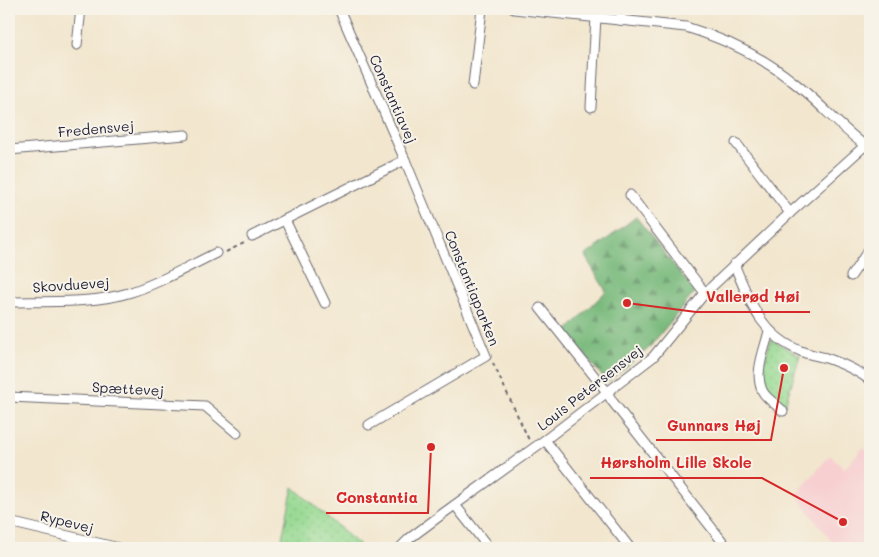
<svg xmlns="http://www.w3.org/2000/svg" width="879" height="557" viewBox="0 0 879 557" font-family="Mali,sans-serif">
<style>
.built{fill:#f7cfd1}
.grass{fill:url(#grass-dots);stroke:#5c7e66}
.forest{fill:url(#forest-firs);stroke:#4d6e5c}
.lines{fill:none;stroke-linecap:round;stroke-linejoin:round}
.street-casing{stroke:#6b676e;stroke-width:11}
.path{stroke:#6b676e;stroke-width:2;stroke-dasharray:4 4;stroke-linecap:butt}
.street{stroke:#fff;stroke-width:9}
.labels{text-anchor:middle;stroke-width:4;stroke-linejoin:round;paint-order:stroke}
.street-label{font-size:14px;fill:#22223b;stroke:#f7f3e8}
.leader{fill:none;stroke:#d62828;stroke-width:2}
.callout-dot{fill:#d62828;stroke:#f7f3e8;stroke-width:2}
.callout-label{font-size:15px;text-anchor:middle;font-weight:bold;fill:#d62828;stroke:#f7f3e8;stroke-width:4;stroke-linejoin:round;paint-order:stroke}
</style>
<defs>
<pattern id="grass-dots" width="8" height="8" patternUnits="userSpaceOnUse" patternTransform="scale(1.25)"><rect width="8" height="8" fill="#96d992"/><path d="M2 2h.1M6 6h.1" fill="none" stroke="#81ba7f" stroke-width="1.8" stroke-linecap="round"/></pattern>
<pattern id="forest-firs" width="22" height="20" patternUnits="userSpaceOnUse" patternTransform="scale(1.25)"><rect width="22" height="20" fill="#78b97c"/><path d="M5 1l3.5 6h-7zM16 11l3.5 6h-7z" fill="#629667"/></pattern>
</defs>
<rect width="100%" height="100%" fill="#f7f3e8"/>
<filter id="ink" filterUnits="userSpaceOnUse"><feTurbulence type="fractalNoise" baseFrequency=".02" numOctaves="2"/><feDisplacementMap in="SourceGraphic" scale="10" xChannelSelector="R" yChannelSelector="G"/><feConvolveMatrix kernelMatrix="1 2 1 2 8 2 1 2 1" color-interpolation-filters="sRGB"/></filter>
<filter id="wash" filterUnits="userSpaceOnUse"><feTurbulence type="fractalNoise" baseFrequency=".0096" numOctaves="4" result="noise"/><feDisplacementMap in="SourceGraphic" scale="20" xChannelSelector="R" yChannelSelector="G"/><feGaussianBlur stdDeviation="1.12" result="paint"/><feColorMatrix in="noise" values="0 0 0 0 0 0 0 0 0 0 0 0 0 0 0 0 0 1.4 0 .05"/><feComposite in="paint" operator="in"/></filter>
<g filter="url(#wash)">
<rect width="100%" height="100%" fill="#f2e6ce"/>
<polygon class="built" points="863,448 870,451 870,548 837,548 796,495 830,455 844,469"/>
<g class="grass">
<path d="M 771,339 L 800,356 L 785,405 C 780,400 772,395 767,389 C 757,376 767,354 771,339 Z"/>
<polygon points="293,487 363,548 280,548"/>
</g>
<polygon class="forest" points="636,217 695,292 648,349 607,382 566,332 606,291 585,256"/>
</g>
<g filter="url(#ink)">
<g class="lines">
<defs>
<g id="street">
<path d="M 514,9 L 686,27 C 725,39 761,56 792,81 C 820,102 842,130 870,149"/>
<polyline points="620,20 622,9"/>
<polyline points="77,45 81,9"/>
<polyline points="473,85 482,9"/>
<polyline points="591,107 596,17"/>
<polyline points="736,143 790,213"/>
<polyline points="9,150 185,135"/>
<polyline points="630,195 705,293"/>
<polyline points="285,220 325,303"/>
<polyline points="252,236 405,160 339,9"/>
<path d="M 734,264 C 750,302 761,336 803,352 C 811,355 820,356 829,359 C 843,364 858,371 870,380"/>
<polyline points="851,276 870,248"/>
<path d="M 9,302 C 45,301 93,304 128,293 C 158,284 187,267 216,253"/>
<polyline points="540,308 607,392 612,401 726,546"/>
<path d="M 769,331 C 765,349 753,374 763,392 C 767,399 777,405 783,411"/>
<polyline points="9,397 205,406 237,433"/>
<polyline points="369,425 486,356 405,160"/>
<polyline points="545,440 630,548"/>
<polyline points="455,505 489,548"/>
<polyline points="9,522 119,548"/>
<polyline points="400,548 410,538 445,512 545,440 653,357 705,293 790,213 870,141"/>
</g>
</defs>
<use href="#street" class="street-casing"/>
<g class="path">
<polyline points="226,252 246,242"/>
<polyline points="493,363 529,440"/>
</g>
<use href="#street" class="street"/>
</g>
</g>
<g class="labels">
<g class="street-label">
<text transform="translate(393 99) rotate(66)" y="5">Constantiavej</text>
<text transform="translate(96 129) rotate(-5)" y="5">Fredensvej</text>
<text transform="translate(71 285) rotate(-4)" y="5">Skovduevej</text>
<text transform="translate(472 288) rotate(68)" y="5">Constantiaparken</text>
<text transform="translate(590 388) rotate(-38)" y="5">Louis Petersensvej</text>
<text transform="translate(128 389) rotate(3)" y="5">Spættevej</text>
<text transform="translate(67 522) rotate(14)" y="5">Rypevej</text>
</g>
</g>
<path class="leader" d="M627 303L696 312H810M784 368L771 440H656M843 522L762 478H590M431 447L428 513H326"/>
<g class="callout-dot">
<circle cx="627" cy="303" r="5"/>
<circle cx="784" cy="368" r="5"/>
<circle cx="843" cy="522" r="5"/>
<circle cx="431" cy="447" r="5"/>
</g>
<g class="callout-label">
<text x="753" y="302">Vallerød Høi</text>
<text x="714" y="431">Gunnars Høj</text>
<text x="676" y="468">Hørsholm Lille Skole</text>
<text x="377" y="503">Constantia</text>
</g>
<rect width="879" height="557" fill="none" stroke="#f7f3e8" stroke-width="30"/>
</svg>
